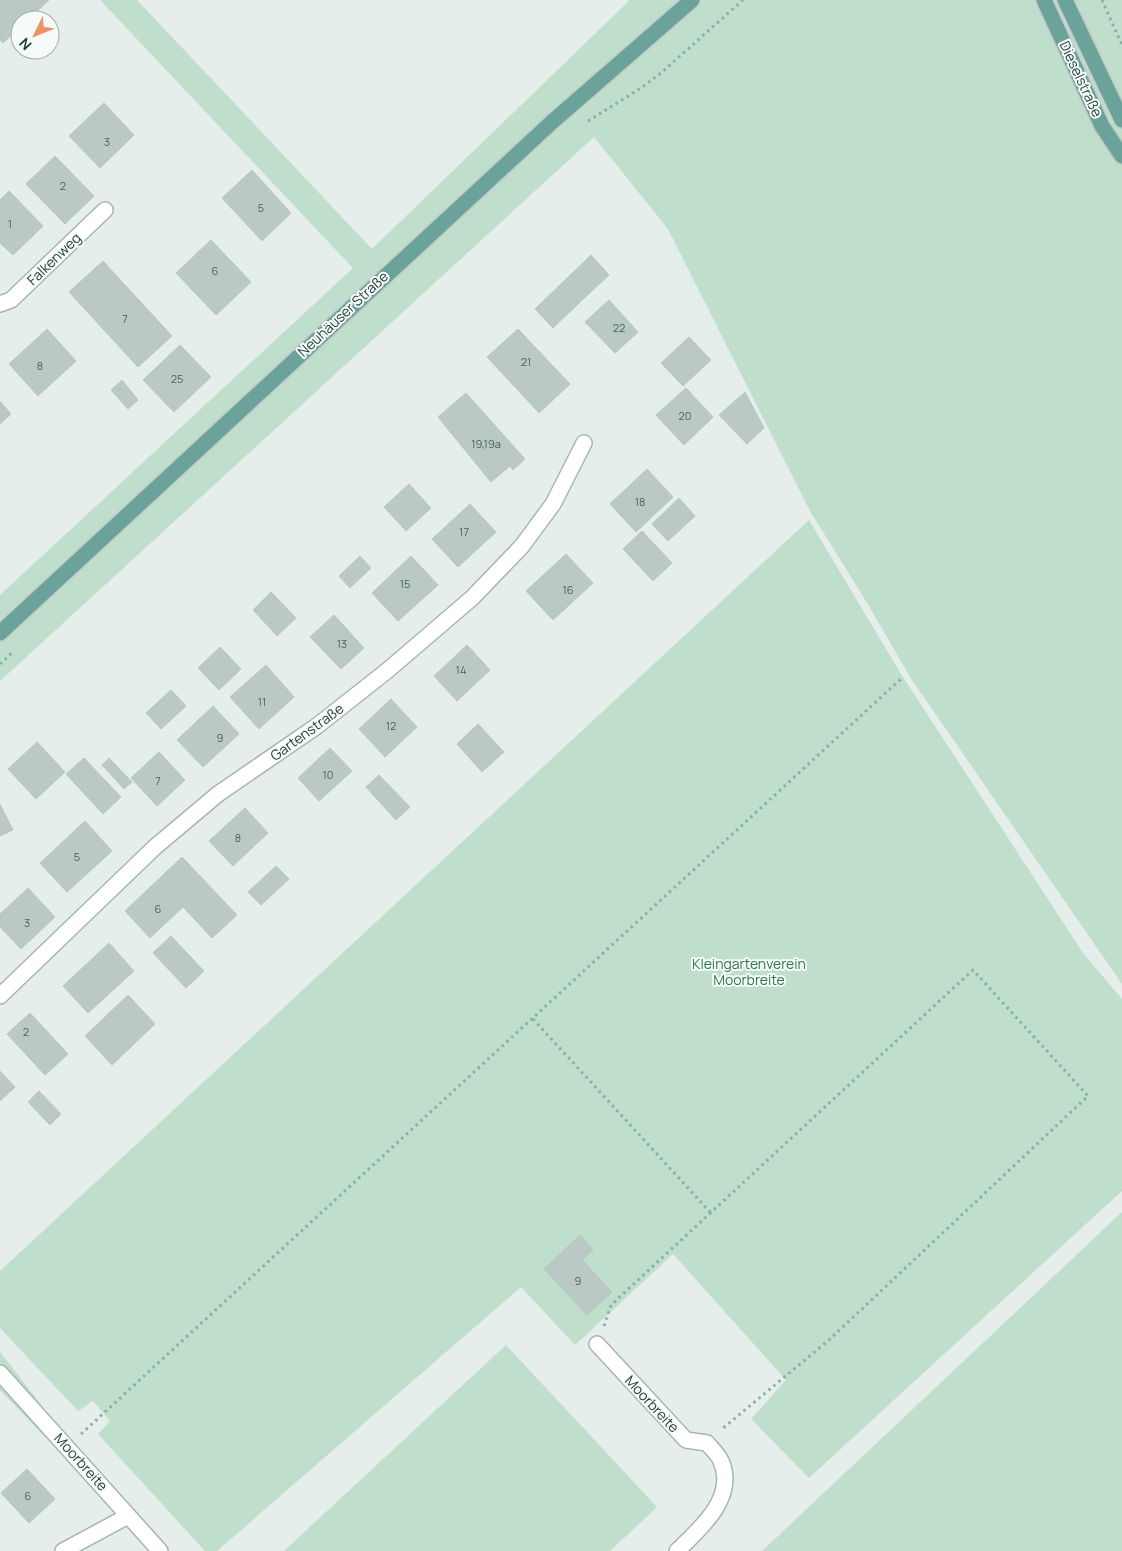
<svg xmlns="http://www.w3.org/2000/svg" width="1122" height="1551" viewBox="0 0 1122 1551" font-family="Manrope,sans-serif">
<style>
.green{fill:#bfdecb}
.building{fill:#bac9c4;stroke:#b7c7c3}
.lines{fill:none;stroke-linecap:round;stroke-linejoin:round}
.minor-casing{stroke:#a7b6b3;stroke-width:18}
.major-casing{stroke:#c2cac8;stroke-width:18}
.path{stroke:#86b0a8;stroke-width:3;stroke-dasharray:2.5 4;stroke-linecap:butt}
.minor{stroke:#fff;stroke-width:15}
.major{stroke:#6ba29a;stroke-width:15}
.labels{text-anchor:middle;stroke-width:4;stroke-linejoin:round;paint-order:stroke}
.number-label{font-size:11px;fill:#4a625d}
.street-label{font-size:14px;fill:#24403b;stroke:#f6faf8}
.park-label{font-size:14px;fill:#2f7652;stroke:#f6faf8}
</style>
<rect width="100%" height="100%" fill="#e5eeeb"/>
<g class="green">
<polygon points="100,0 137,0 372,249 630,0 1122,0 1122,984 910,677 869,606 810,511 668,229 594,137 0,681 0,595 353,268"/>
<polygon points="809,520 901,674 1083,953 1122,999 1122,1191 809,1478 751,1419 786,1380 673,1254 575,1345 521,1287 217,1551 205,1551 98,1434 110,1421 93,1401 78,1411 0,1328 0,1271"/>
<polygon points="1122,1212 1122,1551 762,1551"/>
<polygon points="506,1345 657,1507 610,1551 284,1551"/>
<polygon points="0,1352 155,1551 0,1390"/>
</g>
<g class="building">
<polygon points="0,0 23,0 35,13 27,20 20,20 19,28 0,8"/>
<polygon points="23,0 49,0 35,13"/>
<polygon points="0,8 19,28 3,43 0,40"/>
<polygon points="104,103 134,135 100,168 69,136"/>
<polygon points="55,156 94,196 65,224 26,184"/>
<polygon points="252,170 291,213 262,241 222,198"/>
<polygon points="9,191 43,226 13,255 0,243 0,200"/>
<polygon points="211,240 251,282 216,315 176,273"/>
<polygon points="591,255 609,275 579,303 561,284"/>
<polygon points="103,261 172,336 138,367 69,292"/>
<polygon points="561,284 579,303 553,328 535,309"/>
<polygon points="609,300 638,332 615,353 585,322"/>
<polygon points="47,329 76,361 38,396 9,364"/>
<polygon points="518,329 570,384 539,413 487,357"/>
<polygon points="689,337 711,360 683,386 661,363"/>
<polygon points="180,345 211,377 174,412 143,380"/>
<polygon points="122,380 138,400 128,409 111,390"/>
<polygon points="686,388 713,417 684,445 656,415"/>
<polygon points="745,392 764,428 747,444 719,415"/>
<polygon points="466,393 525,459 513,470 510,466 491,482 438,417"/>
<polygon points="0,401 11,414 0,424"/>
<polygon points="647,469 673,497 636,532 610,504"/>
<polygon points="409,484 431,508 406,531 384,507"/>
<polygon points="679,498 695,516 668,541 652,524"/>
<polygon points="470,504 496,532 458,567 432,539"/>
<polygon points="642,531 672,563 653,581 623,549"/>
<polygon points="566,554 593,583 553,620 526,591"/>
<polygon points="360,556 371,568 350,588 339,576"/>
<polygon points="411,556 438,585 398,621 372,593"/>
<polygon points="271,592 296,618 277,636 253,610"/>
<polygon points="334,615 364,648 341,669 310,637"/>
<polygon points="467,645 490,670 457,701 434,676"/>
<polygon points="220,647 241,669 219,690 198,668"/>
<polygon points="266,665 294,697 259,729 230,697"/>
<polygon points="171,690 186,706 161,729 146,713"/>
<polygon points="391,699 417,727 385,757 359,729"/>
<polygon points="213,706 239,734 203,767 177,740"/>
<polygon points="478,724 504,752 482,772 457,744"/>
<polygon points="37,742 65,772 36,799 8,769"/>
<polygon points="330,748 352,771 319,801 298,778"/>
<polygon points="159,752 185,780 157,806 131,778"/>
<polygon points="84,758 121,797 103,814 66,774"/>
<polygon points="109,758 132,782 124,789 102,765"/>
<polygon points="379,775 410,807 396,820 366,787"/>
<polygon points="0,804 13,830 0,836"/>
<polygon points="245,808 268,833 233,866 209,841"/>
<polygon points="85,821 112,851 67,892 40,863"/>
<polygon points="182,857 237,915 212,938 183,907 150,938 125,911"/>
<polygon points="276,866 289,879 261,905 248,892"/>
<polygon points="28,888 55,917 21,949 0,927 0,914"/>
<polygon points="171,936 204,971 186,988 153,953"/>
<polygon points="109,943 134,971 88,1013 63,986"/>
<polygon points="128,995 155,1024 112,1065 85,1036"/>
<polygon points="30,1013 68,1054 45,1075 7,1034"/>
<polygon points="0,1071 15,1087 0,1101"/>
<polygon points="39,1091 61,1114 50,1125 28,1102"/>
<polygon points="580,1235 593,1250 582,1260 612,1292 587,1315 544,1269"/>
<polygon points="27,1469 55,1499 29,1523 1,1493"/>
</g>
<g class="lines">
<defs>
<g id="minor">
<polyline points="0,304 11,300 105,210"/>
<polyline points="0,996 155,847 218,794 317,726 388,670 472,598 522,546 553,504 584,443"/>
<path d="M 597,1344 L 686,1440 L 707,1443 C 711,1448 718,1454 721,1461 C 737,1497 701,1528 677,1551"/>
<polyline points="0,1373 160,1551"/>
<polyline points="63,1551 128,1516"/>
</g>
<g id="major">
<polyline points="1044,0 1102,126 1122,156"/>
<polyline points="1065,0 1122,120"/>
<polyline points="0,633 552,122 692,0"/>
</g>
</defs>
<use href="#minor" class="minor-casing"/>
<use href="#major" class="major-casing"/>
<g class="path">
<polyline points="1102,0 1122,45"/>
<polyline points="588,121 641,88 661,73 743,0"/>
<polyline points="0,664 14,651"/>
<polyline points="533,1019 711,1213"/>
<polyline points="604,1326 611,1305 973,970 1088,1096 829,1340 722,1429"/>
<polyline points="81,1434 903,677"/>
</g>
<use href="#minor" class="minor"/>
<use href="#major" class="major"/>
</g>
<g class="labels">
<g class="number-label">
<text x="107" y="146">3</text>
<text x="63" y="190">2</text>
<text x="261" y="212">5</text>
<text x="10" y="228">1</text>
<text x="215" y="275">6</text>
<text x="125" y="323">7</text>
<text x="619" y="332">22</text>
<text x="526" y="366">21</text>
<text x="40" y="370">8</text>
<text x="177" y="383">25</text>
<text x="685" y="420">20</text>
<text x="486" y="448">19,19a</text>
<text x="640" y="506">18</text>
<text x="464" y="536">17</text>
<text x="405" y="588">15</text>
<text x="568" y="594">16</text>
<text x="342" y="648">13</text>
<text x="461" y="674">14</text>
<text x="262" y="706">11</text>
<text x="391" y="730">12</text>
<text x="220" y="742">9</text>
<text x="328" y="779">10</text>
<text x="158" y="785">7</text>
<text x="238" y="842">8</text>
<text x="77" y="861">5</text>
<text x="158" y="913">6</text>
<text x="27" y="927">3</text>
<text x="26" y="1036">2</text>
<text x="578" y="1285">9</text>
<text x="28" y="1500">6</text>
</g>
<g class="street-label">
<text transform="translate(1081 79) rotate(65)" y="5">Dieselstraße</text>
<text transform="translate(54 259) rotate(-44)" y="5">Falkenweg</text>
<text transform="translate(343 314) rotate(-43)" y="5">Neuhäuser Straße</text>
<text transform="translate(307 732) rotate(-36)" y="5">Gartenstraße</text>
<text transform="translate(652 1404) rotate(47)" y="5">Moorbreite</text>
<text transform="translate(81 1462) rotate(48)" y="5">Moorbreite</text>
</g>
<g class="park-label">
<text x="749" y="969">Kleingartenverein<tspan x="749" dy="16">Moorbreite</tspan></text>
</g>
</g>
<g transform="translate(35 35) rotate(227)"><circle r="24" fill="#f6faf8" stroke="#a2b0ac"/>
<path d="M0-4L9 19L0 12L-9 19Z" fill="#ee9463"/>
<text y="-8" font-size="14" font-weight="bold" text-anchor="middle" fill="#24403b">N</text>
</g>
</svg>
